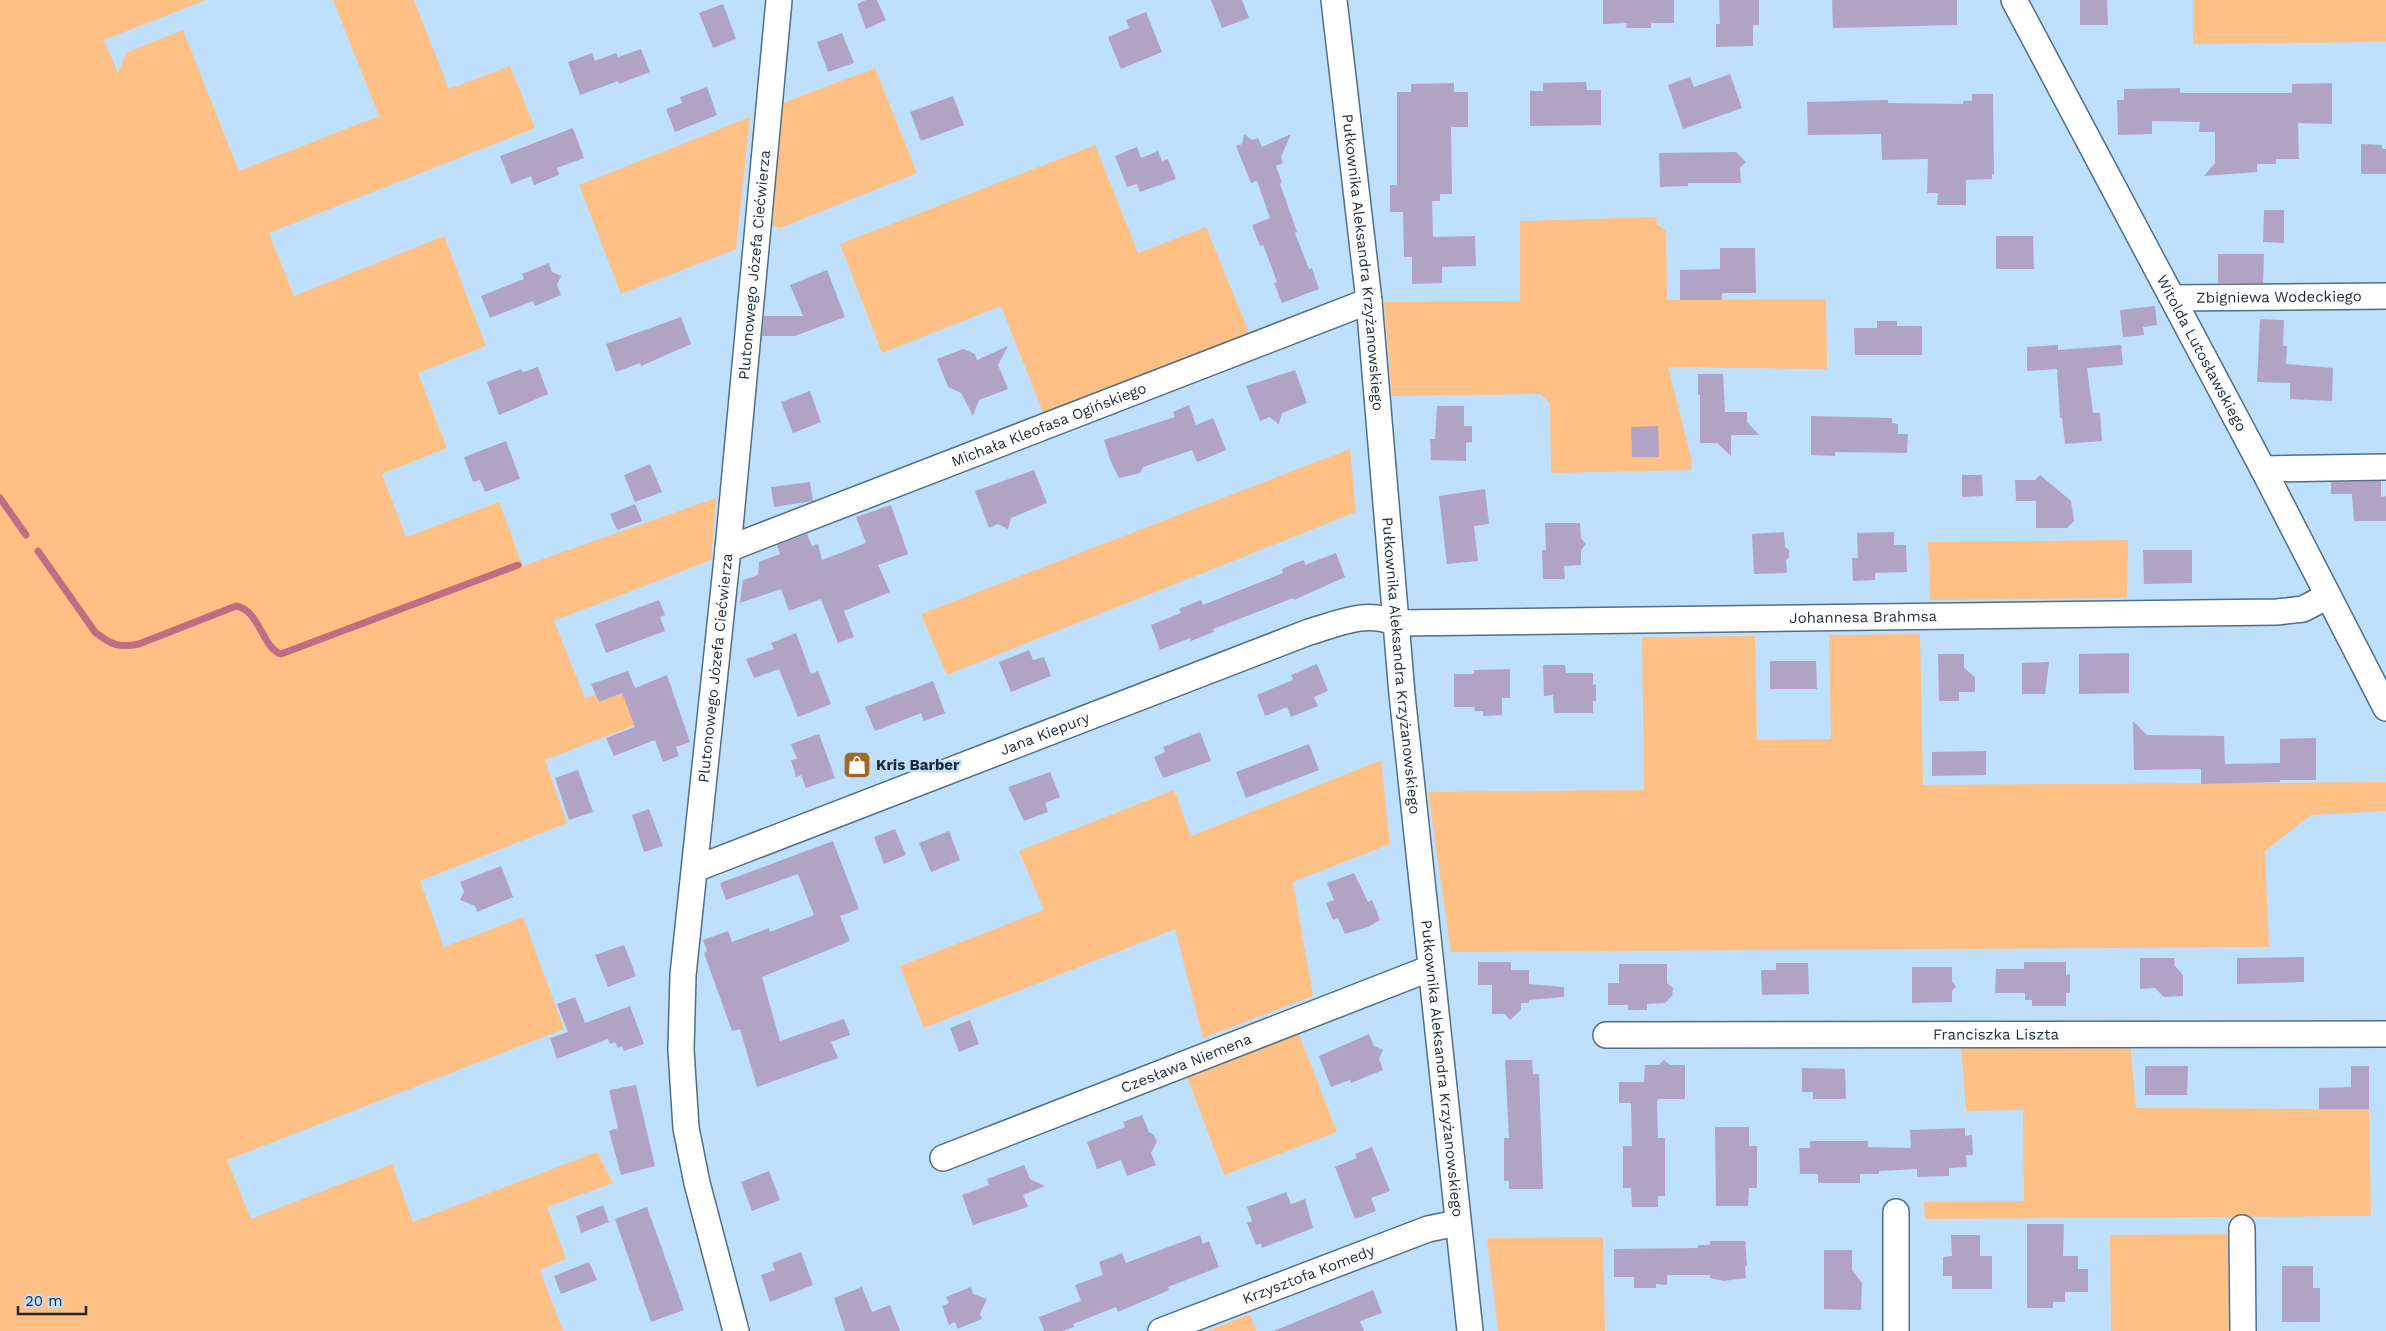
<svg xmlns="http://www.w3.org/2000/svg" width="2386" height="1331" viewBox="0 0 2386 1331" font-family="'Work Sans',sans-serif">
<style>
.green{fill:#ffc086}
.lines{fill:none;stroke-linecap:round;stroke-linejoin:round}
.stream{stroke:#be6d83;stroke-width:7}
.building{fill:#b1a3c6}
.street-casing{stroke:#506e86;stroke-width:28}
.street{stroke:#fff;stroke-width:25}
.labels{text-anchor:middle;stroke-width:5;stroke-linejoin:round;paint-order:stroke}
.street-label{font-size:15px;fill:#1e2a35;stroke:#bfe0fc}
.poi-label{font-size:15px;font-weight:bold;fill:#1e2a35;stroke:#bfe0fc;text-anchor:start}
</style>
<rect width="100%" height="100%" fill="#bfe0fc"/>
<g class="green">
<polygon points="0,0 206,0 104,40 118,73 127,52 183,30 239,171 379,116 333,0 414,0 449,89 510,66 535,128 269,233 294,296 444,236 486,346 418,373 447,448 382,474 406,537 499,502 523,566 716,498 711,560 554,621 585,698 596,694 599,702 622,693 635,725 545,760 567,823 420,881 444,947 523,917 564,1029 227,1160 251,1219 392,1164 413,1222 597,1152 613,1183 547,1207 566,1259 540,1270 563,1331 0,1331"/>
<polygon points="2193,0 2386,0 2386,42 2193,44"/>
<polygon points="875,68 917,173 780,228 770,225 783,103"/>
<polygon points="750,117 736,249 621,294 579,185"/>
<polygon points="1095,145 1138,253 1206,227 1250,335 1044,415 1001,306 882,353 840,244"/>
<polygon points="1656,217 1657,225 1666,230 1667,300 1826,299 1827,369 1668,367 1692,461 1691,470 1551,473 1550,403 1540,394 1392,396 1384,302 1520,301 1520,221"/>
<polygon points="1350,449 1356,512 947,675 921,614"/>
<polygon points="2128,540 2127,598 1930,600 1928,542"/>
<polygon points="1920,634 1923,785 2386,782 2386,811 2311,815 2265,851 2269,947 1451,952 1428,792 1644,790 1642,637 1755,636 1757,740 1831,739 1829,635"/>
<polygon points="1381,760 1390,844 1293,882 1313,996 1203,1038 1175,929 924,1028 900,966 1044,910 1019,851 1174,790 1191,836"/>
<polygon points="1299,1034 1337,1132 1224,1175 1187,1077"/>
<polygon points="2130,1042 2136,1108 2369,1109 2371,1216 1925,1219 1924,1202 2024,1201 2023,1110 1966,1111 1961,1044"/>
<polygon points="2228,1234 2229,1331 2111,1331 2110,1235"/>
<polygon points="1603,1237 1605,1331 1498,1331 1487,1238"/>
<polygon points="1250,1314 1256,1331 1208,1331"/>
</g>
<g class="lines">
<g class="stream">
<polyline points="0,498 26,535"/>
<path d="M 38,551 L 95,632 C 111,645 119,648 139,644 L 236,606 C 260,610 262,648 281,654 L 518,565"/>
</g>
</g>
<g class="building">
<polygon points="866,0 877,0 886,20 866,29 857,4"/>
<polygon points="1211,0 1242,0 1249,18 1222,28"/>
<polygon points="1603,0 1674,0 1674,23 1651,23 1651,28 1626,28 1627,23 1603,24"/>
<polygon points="1719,0 1759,0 1759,25 1753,25 1753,46 1716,47 1716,24 1720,24"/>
<polygon points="1832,0 1957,0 1957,25 1833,28"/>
<polygon points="2080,0 2107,0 2108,25 2080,25"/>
<polygon points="723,4 736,39 713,48 699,13"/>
<polygon points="1146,12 1162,52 1121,69 1108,37 1129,28 1126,20"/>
<polygon points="842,33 854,63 828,72 817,42"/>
<polygon points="641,49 650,72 619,84 618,81 580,95 568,62 592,53 595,61 616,53 618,57"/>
<polygon points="1730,74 1742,108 1683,129 1668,85 1690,77 1694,87"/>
<polygon points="1586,82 1587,90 1601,90 1601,125 1530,126 1530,91 1543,91 1543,83"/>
<polygon points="1454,83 1454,92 1468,92 1468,127 1451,127 1452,194 1440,194 1440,201 1432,201 1433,237 1475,236 1476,266 1442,267 1442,283 1412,284 1412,257 1404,257 1403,212 1390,212 1390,185 1397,185 1397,92 1411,92 1411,84"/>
<polygon points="2332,83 2332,124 2298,123 2299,159 2276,159 2276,164 2257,164 2257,172 2204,176 2215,163 2215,132 2199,132 2200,122 2152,121 2152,134 2118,135 2117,100 2124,100 2124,89 2180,88 2180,93 2292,93 2292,84"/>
<polygon points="707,87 717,115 675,132 666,109 682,103 680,97"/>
<polygon points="1972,94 1993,94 1994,174 1992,174 1992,179 1966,180 1966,205 1937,205 1938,193 1927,193 1928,159 1882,160 1881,134 1808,135 1807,102 1888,100 1888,103 1963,104 1963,101 1972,101"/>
<polygon points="953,96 964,125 921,141 910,112"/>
<polygon points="573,128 584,158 557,168 559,175 534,185 531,176 511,184 500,156"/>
<polygon points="1244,134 1252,140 1258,138 1262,147 1291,134 1281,157 1283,163 1276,166 1282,183 1280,184 1297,232 1295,233 1309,269 1312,268 1319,289 1282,303 1274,283 1277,282 1270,263 1263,245 1260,246 1252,225 1270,218 1257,181 1251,183 1236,146 1242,144"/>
<polygon points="2361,144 2382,145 2382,149 2386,149 2386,174 2361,174"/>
<polygon points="1137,147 1141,158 1158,151 1162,161 1168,159 1176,179 1140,192 1137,184 1127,187 1115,156"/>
<polygon points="1736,152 1746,162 1740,168 1741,183 1688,183 1688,186 1660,187 1659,153"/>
<polygon points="2264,210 2284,210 2284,243 2263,242"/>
<polygon points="1996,236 2033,236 2034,269 1996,269"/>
<polygon points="1720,248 1755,248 1756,293 1722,293 1722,300 1680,300 1680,270 1720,269"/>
<polygon points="2218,254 2264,254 2263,283 2218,283"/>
<polygon points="549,263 552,272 561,276 557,285 561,295 535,306 533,301 490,318 481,296 524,279 522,274"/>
<polygon points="827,270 845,317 795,336 762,336 764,316 803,316 790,285"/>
<polygon points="2155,306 2157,325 2143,327 2144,335 2123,337 2120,310"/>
<polygon points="681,317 691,344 641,366 640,363 616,372 606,344"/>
<polygon points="2260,319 2284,320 2283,346 2287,346 2286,364 2333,368 2332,401 2290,399 2290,383 2257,382"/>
<polygon points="1877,321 1897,321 1897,326 1922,326 1922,355 1855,355 1854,328 1877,328"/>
<polygon points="2058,345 2058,350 2121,345 2123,365 2087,368 2093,413 2100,413 2102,441 2065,444 2062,418 2060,418 2057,369 2027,371 2027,347"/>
<polygon points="1008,346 998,365 1008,389 979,400 973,416 961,393 948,387 937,359 963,349 975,354 977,360"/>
<polygon points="538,367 548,394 499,415 487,382 521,369 523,372"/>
<polygon points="1295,370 1307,403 1282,413 1279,424 1269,417 1260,421 1246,386"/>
<polygon points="1698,374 1723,374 1725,412 1747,412 1747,422 1759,435 1731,435 1731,456 1717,443 1700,443 1700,395 1698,395"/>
<polygon points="810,391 821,422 793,433 781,402"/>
<polygon points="1189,405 1196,425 1213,418 1226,450 1197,462 1192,450 1143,467 1140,473 1119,478 1111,462 1104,440 1175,417 1173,412"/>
<polygon points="1437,406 1464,406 1464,426 1472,426 1472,442 1466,443 1466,461 1431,460 1430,439 1435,439"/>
<polygon points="1811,416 1892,418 1892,423 1898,424 1898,434 1908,434 1907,453 1835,452 1835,456 1811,455"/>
<polygon points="1658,426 1659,457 1632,457 1631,427"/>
<polygon points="506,441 520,479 485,492 480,480 473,482 464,457"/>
<polygon points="650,464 662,492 635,502 624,475"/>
<polygon points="1034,470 1047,503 1011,518 1008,529 998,524 989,528 975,491"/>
<polygon points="1962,475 1982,475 1983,496 1962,497"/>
<polygon points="2040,475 2071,501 2074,521 2067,528 2036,528 2036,501 2016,501 2015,480 2035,480"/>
<polygon points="2381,481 2381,497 2386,496 2386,521 2354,521 2352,494 2331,494 2331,482"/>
<polygon points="810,482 813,501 774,507 771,487"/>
<polygon points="1485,489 1489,524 1474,526 1478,561 1447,564 1439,496"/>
<polygon points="635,504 642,521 617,530 610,514"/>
<polygon points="891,505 908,554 878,565 890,592 844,611 854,637 838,643 821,599 789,611 781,589 740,603 743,580 758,575 759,562 780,554 777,545 807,534 812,546 818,544 822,560 866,543 856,517"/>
<polygon points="1545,523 1580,523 1581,538 1586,544 1581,550 1581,565 1564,566 1565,579 1543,579 1542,550 1546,550"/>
<polygon points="1784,532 1785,547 1789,550 1789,557 1786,560 1787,573 1754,574 1752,534"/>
<polygon points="1894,532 1894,545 1906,545 1907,572 1875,573 1875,580 1853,581 1852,558 1858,558 1857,533"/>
<polygon points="2143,550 2192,550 2192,583 2144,584"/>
<polygon points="1336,553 1345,577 1294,600 1293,598 1213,629 1214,632 1201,637 1191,641 1190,638 1160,650 1151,625 1181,613 1179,609 1201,600 1203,605 1283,573 1282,569 1293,564 1304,560 1305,565"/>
<polygon points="659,600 665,615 660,617 665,631 606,653 595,624"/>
<polygon points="796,633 811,674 818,671 831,704 798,717 779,669 754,678 746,659 774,649 771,643"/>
<polygon points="1029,650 1033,660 1044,657 1051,676 1011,692 999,662"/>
<polygon points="2129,653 2129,693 2079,694 2079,654"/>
<polygon points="1938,654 1964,654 1964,668 1975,677 1975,692 1959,692 1959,701 1939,701"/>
<polygon points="1770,661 1816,661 1817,689 1770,689"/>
<polygon points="2049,662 2045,694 2022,694 2022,663"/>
<polygon points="1317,664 1328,691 1314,697 1318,706 1291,717 1287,707 1265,716 1257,695 1293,680 1291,675"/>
<polygon points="1543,665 1565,665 1566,673 1593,673 1593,685 1596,684 1596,701 1593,701 1593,713 1554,713 1553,695 1544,696"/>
<polygon points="1510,669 1510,698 1502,698 1502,715 1483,716 1483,711 1474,711 1475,707 1454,707 1454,674 1474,674 1474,670"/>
<polygon points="628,671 635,688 667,675 690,742 676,747 679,756 663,762 655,740 614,756 606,738 635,727 622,693 599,702 591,684"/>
<polygon points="933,681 945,713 924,721 921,713 875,731 865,707"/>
<polygon points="2133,721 2147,735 2224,736 2225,764 2280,763 2280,782 2201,784 2201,769 2134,770"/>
<polygon points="1200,732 1211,761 1163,778 1154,757 1165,752 1163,747"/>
<polygon points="819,734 835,778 806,788 801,775 796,777 791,760 797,759 791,744"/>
<polygon points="2316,738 2316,780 2280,780 2280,739"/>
<polygon points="1309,744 1319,770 1246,798 1236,772"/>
<polygon points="1986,751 1986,775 1932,776 1932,752"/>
<polygon points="578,770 593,812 569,820 555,778"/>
<polygon points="1050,772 1060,797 1045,803 1048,812 1024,821 1008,787"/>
<polygon points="649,809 663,846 644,852 632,815"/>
<polygon points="895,829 906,855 884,864 874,837"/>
<polygon points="949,831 960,860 931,872 919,843"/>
<polygon points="833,841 859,909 840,916 850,941 762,977 780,1041 844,1019 850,1035 831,1042 838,1058 757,1087 740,1029 732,1031 704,953 707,951 703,940 728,931 732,942 769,928 770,932 814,915 798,874 726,900 720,883"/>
<polygon points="501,866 513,897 477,912 475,906 460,900 464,892 460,882"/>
<polygon points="1354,873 1368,902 1372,900 1380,920 1368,927 1345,934 1338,918 1333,920 1326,903 1334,900 1327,883"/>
<polygon points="624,945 636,976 608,987 595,955"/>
<polygon points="2304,957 2304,982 2237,984 2237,958"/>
<polygon points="2140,958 2174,958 2175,966 2183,975 2183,996 2164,997 2155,988 2140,989"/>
<polygon points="1478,962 1511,962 1511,970 1529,970 1529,984 1564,987 1564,997 1529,1000 1529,1003 1521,1003 1521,1010 1510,1020 1505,1014 1492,1014 1492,985 1478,985"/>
<polygon points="2024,962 2066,962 2066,975 2070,974 2070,993 2066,993 2066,1006 2032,1006 2032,1000 2025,1000 2025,993 1995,993 1996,969 2024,969"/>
<polygon points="1776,963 1808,963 1809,994 1762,995 1761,970 1776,970"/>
<polygon points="1619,964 1667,964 1667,983 1673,988 1672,996 1665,1003 1647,1004 1647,1010 1628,1010 1628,1005 1608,1005 1608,983 1619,983"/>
<polygon points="1912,967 1952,967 1952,981 1956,987 1952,991 1952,1002 1912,1003"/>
<polygon points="575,997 585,1023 630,1006 644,1044 624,1051 622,1046 618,1048 615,1042 610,1044 608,1039 557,1059 550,1038 568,1032 557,1004"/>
<polygon points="970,1020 979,1044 959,1052 950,1028"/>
<polygon points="1369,1034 1374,1046 1383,1050 1379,1059 1383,1070 1351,1083 1350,1080 1331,1087 1319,1056"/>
<polygon points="1505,1060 1532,1060 1533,1074 1539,1074 1543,1189 1509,1189 1509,1181 1504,1181 1504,1138 1509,1138"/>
<polygon points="1664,1060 1670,1065 1685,1065 1685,1099 1658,1099 1657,1102 1658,1138 1665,1138 1665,1196 1658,1196 1658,1207 1632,1207 1631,1188 1623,1188 1623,1146 1632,1146 1631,1103 1619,1103 1619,1082 1644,1082 1645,1065 1659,1065"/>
<polygon points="2145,1066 2188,1066 2187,1095 2145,1095"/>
<polygon points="2351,1066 2369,1066 2369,1109 2319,1109 2319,1088 2351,1087"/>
<polygon points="1802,1068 1845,1069 1846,1099 1813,1099 1813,1092 1802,1092"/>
<polygon points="636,1085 655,1166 621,1175 609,1131 618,1128 609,1090"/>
<polygon points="1142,1115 1149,1132 1154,1135 1157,1142 1151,1153 1156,1165 1127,1176 1121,1160 1097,1169 1087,1142 1125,1127 1123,1122"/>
<polygon points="1715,1127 1749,1127 1749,1146 1757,1146 1757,1188 1749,1188 1748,1206 1716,1206"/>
<polygon points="1965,1128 1965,1136 1972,1135 1973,1155 1966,1155 1967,1167 1949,1168 1949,1176 1917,1177 1917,1169 1879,1171 1879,1174 1860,1174 1860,1183 1818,1183 1818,1174 1800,1174 1799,1148 1810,1148 1810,1141 1868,1141 1868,1147 1911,1148 1910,1130"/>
<polygon points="1372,1147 1390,1191 1371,1198 1376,1211 1355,1219 1335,1167 1357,1158 1355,1154"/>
<polygon points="1024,1165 1030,1179 1045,1186 1023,1195 1028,1207 973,1225 962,1195 989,1185 987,1179"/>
<polygon points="769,1171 780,1200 752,1211 741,1182"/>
<polygon points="1286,1192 1291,1204 1305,1199 1313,1228 1262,1248 1261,1243 1256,1245 1247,1223 1252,1221 1247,1207"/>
<polygon points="603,1205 609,1222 581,1233 576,1216"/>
<polygon points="647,1207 684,1310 651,1322 615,1219"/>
<polygon points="2027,1224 2064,1224 2063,1256 2078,1256 2078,1269 2088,1269 2088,1292 2065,1292 2065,1302 2053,1302 2053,1308 2027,1308"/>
<polygon points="1200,1235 1203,1244 1209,1241 1219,1267 1168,1287 1169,1290 1118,1312 1116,1307 1073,1324 1074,1327 1063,1331 1044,1331 1039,1317 1081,1301 1075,1285 1103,1275 1099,1262 1122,1253 1126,1263"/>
<polygon points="1951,1235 1980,1235 1980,1256 1992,1256 1992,1289 1952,1289 1952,1276 1943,1276 1943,1257 1952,1256"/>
<polygon points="1710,1241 1745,1241 1747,1265 1745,1267 1746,1278 1724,1281 1710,1278 1710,1275 1667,1275 1667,1285 1656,1284 1656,1288 1634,1288 1634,1277 1614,1277 1614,1249 1698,1248 1698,1245 1710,1245"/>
<polygon points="1824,1250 1852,1250 1852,1270 1862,1283 1861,1310 1824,1309"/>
<polygon points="801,1252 813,1285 770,1302 761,1275 775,1270 772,1263"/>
<polygon points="589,1262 597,1280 561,1294 554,1276"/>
<polygon points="2282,1266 2313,1266 2313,1288 2320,1288 2320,1322 2282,1322"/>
<polygon points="862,1287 872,1312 890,1305 900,1331 845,1331 834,1298"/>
<polygon points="971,1287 973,1294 987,1299 980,1314 982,1319 957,1329 955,1322 949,1325 942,1306 949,1303 946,1297"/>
<polygon points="1373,1290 1382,1313 1360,1321 1364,1331 1274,1331"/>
</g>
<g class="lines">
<defs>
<g id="street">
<path id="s1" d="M 1334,0 L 1369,301 L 1402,694 L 1470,1331"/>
<path id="s2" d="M 2014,0 L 2263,469 L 2386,708"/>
<path id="s3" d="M 2173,298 L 2386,296"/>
<polyline points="2263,469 2386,467"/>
<path id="s4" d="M 728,549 L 1369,301"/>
<path id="s5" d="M 695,869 L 1309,632 C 1340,623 1365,610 1396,623 L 2277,612 L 2303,609 L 2328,596"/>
<path id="s6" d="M 1606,1035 L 2386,1034"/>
<path id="s7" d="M 943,1158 L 1431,968"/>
<polyline points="1896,1212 1896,1331"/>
<polyline points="2242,1228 2243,1331"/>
<path id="s8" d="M 736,1331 L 697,1183 L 686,1128 L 681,1050 L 683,975 L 728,549 L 779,0"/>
<path id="s9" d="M 1161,1331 L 1428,1229 L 1457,1223"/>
</g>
</defs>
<use href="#street" class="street-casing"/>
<use href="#street" class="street"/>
</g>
<defs>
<symbol id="shop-square" viewBox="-11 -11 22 22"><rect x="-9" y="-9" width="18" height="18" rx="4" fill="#a36729" stroke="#bfe0fc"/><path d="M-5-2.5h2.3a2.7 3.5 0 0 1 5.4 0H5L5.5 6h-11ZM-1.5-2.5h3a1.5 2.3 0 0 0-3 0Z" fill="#fff"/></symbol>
</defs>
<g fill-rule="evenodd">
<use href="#shop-square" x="841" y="749" width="32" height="32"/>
</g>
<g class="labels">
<g class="street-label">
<text dy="5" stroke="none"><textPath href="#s1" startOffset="264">Pułkownika Aleksandra Krzyżanowskiego</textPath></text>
<text dy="5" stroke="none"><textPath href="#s8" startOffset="1076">Plutonowego Józefa Ciećwierza</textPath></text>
<text dy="5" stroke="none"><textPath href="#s3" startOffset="106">Zbigniewa Wodeckiego</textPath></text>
<text dy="5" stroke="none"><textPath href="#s2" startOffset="400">Witolda Lutosławskiego</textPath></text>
<text dy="5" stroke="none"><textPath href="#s4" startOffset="344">Michała Kleofasa Ogińskiego</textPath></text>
<text dy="5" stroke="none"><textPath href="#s5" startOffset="1215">Johannesa Brahmsa</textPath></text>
<text dy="5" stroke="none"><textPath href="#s1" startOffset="669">Pułkownika Aleksandra Krzyżanowskiego</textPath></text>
<text dy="5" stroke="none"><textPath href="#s8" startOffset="671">Plutonowego Józefa Ciećwierza</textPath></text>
<text dy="5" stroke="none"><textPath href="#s5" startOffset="375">Jana Kiepury</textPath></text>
<text dy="5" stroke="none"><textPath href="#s6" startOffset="390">Franciszka Liszta</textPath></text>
<text dy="5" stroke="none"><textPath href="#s7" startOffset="261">Czesława Niemena</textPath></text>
<text dy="5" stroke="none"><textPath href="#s1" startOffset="1074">Pułkownika Aleksandra Krzyżanowskiego</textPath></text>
<text dy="5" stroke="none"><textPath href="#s9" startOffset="158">Krzysztofa Komedy</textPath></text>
</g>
<g class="poi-label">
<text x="876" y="770">Kris Barber</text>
</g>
</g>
<path d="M18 1306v8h68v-8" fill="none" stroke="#1e2a35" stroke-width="2.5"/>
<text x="25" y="1306" font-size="15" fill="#1e2a35" stroke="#bfe0fc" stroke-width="4" paint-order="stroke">20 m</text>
</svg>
